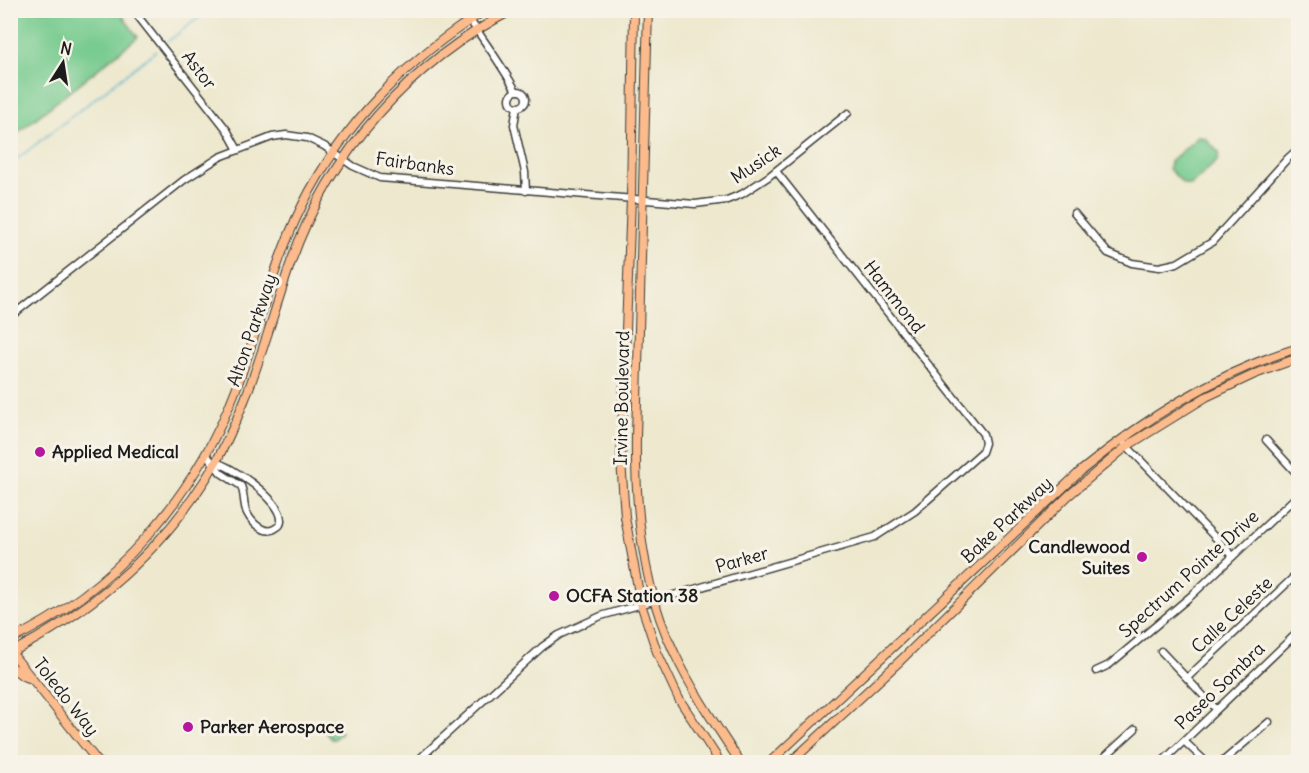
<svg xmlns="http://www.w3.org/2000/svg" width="1309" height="773" viewBox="0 0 1309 773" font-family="Delius,sans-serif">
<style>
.green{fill:#76ca8e;stroke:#497355;stroke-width:1.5}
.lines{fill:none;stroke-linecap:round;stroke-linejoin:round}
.stream{stroke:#48acc8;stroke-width:1.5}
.minor-casing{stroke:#3b3b37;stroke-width:9}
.major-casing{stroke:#3b3b37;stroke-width:10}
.minor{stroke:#fff;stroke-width:6}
.major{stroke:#fbbb8c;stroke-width:8}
.poi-dot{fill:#b5179e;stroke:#f7f3e8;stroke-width:2}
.labels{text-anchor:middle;stroke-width:6;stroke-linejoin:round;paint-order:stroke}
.street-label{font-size:18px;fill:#1c1c1c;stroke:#f7f3e8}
.poi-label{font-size:18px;font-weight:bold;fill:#1c1c1c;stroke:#f7f3e8;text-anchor:start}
</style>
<rect width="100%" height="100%" fill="#f7f3e8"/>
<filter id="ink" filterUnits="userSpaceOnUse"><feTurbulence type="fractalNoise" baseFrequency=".0167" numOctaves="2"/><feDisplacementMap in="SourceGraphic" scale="12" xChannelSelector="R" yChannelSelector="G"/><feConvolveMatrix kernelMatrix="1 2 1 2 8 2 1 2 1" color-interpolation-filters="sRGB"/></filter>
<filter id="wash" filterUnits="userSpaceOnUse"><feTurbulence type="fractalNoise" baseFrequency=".008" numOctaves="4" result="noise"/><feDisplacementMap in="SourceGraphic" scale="24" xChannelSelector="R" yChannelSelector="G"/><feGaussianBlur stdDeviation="1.35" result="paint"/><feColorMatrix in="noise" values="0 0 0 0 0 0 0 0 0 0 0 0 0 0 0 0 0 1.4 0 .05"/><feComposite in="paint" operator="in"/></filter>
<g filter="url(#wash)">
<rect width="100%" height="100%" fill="#ede8ce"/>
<g class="green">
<polygon points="11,10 119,11 138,37 11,138"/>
<polygon points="1198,137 1205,138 1219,153 1218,160 1191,185 1184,184 1169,169 1170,162"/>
<polygon points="329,718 341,732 334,739 331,739 321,726"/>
</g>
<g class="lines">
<g class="stream">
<polyline points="167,42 209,10"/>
<polyline points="17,159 156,51"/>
</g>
</g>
</g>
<g filter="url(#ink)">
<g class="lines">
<defs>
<g id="minor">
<polyline points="133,10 227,130 238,150"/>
<path d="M 463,10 C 481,37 501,63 516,91"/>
<circle cx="518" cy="99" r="8"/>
<polyline points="517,107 514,125 525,172 526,191"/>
<polyline points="1074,213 1108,253 1132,263 1159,267 1177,263 1212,242 1288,158 1298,149"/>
<polyline points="10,317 184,180 220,157 272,137 286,135 307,138 324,146 353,166 380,178 695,204 727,200 742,194 768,177 848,113"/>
<polyline points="1266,440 1298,475"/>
<polyline points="1125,444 1233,556"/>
<path d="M 206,454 L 221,473 L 241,486 C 245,495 243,505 247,513 C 252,523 265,536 276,528 C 279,526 281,525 281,521 C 283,501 231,465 214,462"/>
<polyline points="1292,638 1298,645"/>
<polyline points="1161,651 1216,709"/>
<polyline points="1096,671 1109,665 1192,595 1298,495"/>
<polyline points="1187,678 1298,573"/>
<polyline points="1185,742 1206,762"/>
<polyline points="416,762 542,647 559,635 601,616 875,537 915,511 982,452 985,443 983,434 776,171"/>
<polyline points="1099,762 1135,729"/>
<polyline points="1162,762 1298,632"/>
<polyline points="1222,762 1269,722"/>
</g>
<g id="major">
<polyline points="634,10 631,199 621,460 625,517 641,604 657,652 679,699 720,762"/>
<path d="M 648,10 L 636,437 C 635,507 643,589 674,652 C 692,691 717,727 740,762"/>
<path d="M 10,640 C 115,590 195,497 236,389 C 259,329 273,264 302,206 C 343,124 408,58 486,10"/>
<polyline points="10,651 98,762"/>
<path d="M 10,653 C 90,612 159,553 207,477 C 248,411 266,334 291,262 C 329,154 411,61 513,10"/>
<polyline points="10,666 23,676 32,679"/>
<path d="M 770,762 L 1082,470 C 1147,417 1218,372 1298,348"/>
<polyline points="791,762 901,660 1068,496 1127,446 1206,397 1255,374 1298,358"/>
</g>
</defs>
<use href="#minor" class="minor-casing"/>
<use href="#major" class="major-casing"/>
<use href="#minor" class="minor"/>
<use href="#major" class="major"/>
</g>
</g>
<g class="poi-dot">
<circle cx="40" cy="452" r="6"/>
<circle cx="1142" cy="557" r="6"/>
<circle cx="554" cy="596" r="6"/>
<circle cx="188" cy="727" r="6"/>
</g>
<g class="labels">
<g class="street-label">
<text transform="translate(199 70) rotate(52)" y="6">Astor</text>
<text transform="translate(415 164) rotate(8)" y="6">Fairbanks</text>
<text transform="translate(756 164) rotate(-34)" y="6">Musick</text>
<text transform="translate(894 297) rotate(52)" y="6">Hammond</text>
<text transform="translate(252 330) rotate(-71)" y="6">Alton Parkway</text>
<text transform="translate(622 398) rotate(-89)" y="6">Irvine Boulevard</text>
<text transform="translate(1007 520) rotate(-43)" y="6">Bake Parkway</text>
<text transform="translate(742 560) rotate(-16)" y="6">Parker</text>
<text transform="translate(1189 574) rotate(-42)" y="6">Spectrum Pointe Drive</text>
<text transform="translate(1232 615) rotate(-43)" y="6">Calle Celeste</text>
<text transform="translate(1220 686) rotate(-44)" y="6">Paseo Sombra</text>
<text transform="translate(66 697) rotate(52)" y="6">Toledo Way</text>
</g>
<g class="poi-label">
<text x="52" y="458">Applied Medical</text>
<text x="1130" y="553" text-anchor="end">Candlewood<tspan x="1130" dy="21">Suites</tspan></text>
<text x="566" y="602">OCFA Station 38</text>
<text x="200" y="733">Parker Aerospace</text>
</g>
</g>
<rect width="1309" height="773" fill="none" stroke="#f7f3e8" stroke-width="36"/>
<g transform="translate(63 63) rotate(12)" stroke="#f7f3e8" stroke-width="4.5" paint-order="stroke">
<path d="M0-4.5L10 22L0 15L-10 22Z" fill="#1c1c1c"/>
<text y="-9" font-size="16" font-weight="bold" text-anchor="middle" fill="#1c1c1c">N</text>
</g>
</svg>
